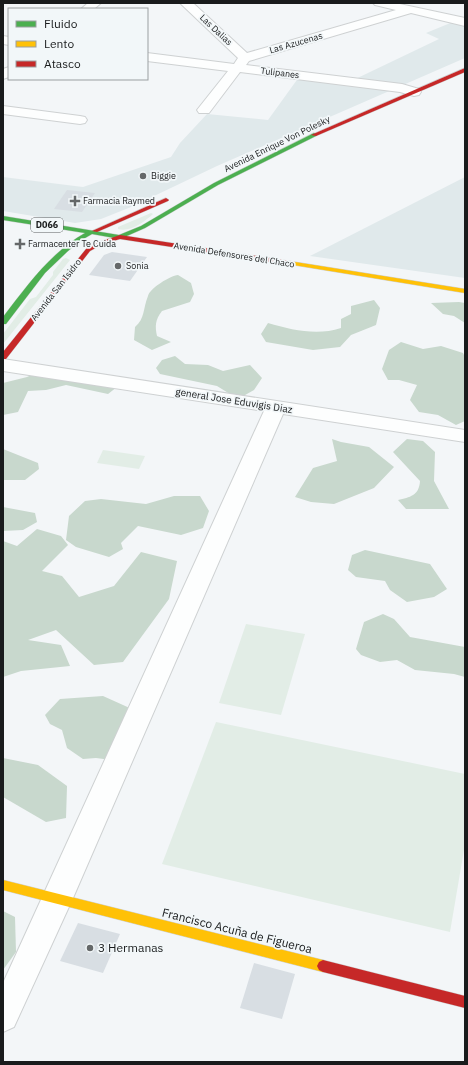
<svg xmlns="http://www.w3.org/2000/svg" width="468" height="1065" viewBox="0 0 468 1065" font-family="'IBM Plex Sans',sans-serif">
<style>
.built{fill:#e0e9eb}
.green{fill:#e2ede6}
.forest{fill:#c8d8cd}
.building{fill:#d8dee3}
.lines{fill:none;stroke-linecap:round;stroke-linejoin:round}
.street-casing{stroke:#ced1d2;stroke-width:2}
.fast-casing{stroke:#ced1d2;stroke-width:1}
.slow-casing{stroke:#ced1d2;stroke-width:1}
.jam-casing{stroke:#ced1d2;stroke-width:1}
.street{fill:#fdfefe;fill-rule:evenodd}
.fast{fill:#4caf50;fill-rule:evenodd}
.slow{fill:#ffc107;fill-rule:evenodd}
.jam{fill:#c62828;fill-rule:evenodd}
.poi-dot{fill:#656869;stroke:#f2f7f9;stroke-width:1.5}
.labels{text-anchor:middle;stroke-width:3.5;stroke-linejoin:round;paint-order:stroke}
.far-street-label{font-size:9px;fill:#191b1c;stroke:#f2f7f9}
.far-poi-label{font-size:9px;fill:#191b1c;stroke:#f2f7f9;text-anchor:start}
.shield{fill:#f2f7f9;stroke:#5a5d5e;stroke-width:1}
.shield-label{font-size:9px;font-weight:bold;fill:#191b1c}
.street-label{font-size:10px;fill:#191b1c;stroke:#f2f7f9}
.near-street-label{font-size:12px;fill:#191b1c;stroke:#f2f7f9}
.near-poi-label{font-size:12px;fill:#191b1c;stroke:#f2f7f9;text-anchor:start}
</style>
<rect width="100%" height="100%" fill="#f3f6f8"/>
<g class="built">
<polygon points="465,17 465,58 217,166 131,207 101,219 75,223 3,211 3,177 83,187 171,157 180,143 207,114 268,120 299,77 347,83 439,39 426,33"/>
<polygon points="465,177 465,278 310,256 314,254"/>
</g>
<g class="green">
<path d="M 151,213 L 153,214 C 145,221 130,233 118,229 L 118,227 Z"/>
<polygon points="66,258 70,260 3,344 3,334 30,299 36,297 53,275 53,272 63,259"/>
<polygon points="103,450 145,456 139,469 97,463"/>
<polygon points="246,624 305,634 281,715 219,703"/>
<polygon points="216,722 465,774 465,844 450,932 162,864"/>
</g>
<g class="forest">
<path d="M 178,275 L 191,283 L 194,294 L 190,302 L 162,311 C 155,320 155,326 157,336 L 171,342 L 152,350 L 134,340 L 135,327 C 145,319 143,308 148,296 C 150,288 170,276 178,275 Z"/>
<path d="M 374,300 L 380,308 L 376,325 L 351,335 L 340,347 L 313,350 L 266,342 L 261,334 L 268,323 C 292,330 317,336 341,328 L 341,319 L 351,314 L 351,306 Z"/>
<polygon points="459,302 465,303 465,323 454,316 443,314 431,303"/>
<polygon points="401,342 423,349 441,346 463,353 465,357 465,421 456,425 438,415 419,412 410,400 417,385 399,380 388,380 382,369 389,350"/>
<polygon points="175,356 185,364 208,365 223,371 250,365 262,378 254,390 238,399 217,386 160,374 156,368 162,360"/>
<polygon points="36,373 117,387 108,394 66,385 46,390 28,391 18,412 3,415 3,383 27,377"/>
<polygon points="332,439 341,442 369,447 394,467 374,488 334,504 311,502 295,497 313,468 337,461"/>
<path d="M 407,439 L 423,441 L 435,452 L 434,481 L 449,509 L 406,509 L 398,500 C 410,497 419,496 420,481 L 393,452 Z"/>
<polygon points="3,449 38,463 39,469 25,480 3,480"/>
<polygon points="174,496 200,496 209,511 203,528 181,535 138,526 121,543 123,549 109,557 76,547 66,540 69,516 85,501 101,499 146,504"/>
<polygon points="3,507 35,513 37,522 23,530 3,531"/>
<polygon points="37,529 61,536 68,545 42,571 62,576 79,597 114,586 141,552 177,561 169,599 123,662 94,665 56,630 28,640 61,645 70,666 21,671 3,677 3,541 17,546"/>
<polygon points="365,550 430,564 447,589 434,597 407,602 390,590 385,581 356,577 348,570 352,555"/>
<polygon points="383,614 394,619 410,637 465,647 465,677 454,674 415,670 397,660 380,662 361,655 356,649 364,622"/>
<polygon points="103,696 143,714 136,754 127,762 96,758 83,759 67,748 62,730 50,724 45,715 60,699"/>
<polygon points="3,758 38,765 67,786 66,818 46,822 3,797"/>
<polygon points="3,911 15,917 16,952 3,970"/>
</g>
<g class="building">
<polygon points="67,190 95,193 82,212 54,209"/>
<polygon points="112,252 147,257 130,281 89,275 104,255"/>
<polygon points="78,923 120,934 103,973 60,961"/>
<polygon points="254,963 295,974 282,1019 240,1008"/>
</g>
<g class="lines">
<defs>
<g id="street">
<polygon points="88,3 101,3 94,9 81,9"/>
<polygon points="180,3 193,3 247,53 396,10 375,5 373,3 395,3 465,18 465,26 411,13 249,61 246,65 402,84 419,89 421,92 419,95 414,96 400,92 240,72 209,113 199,113 197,110 228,71 147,61 147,53 234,64 238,58"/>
<polygon points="3,36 9,37 9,45 3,44"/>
<polygon points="9,67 9,77 3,79 3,69"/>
<polygon points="3,106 80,116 85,117 87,120 85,123 80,124 3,114"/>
<polygon points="3,359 465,430 465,442 283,414 73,898 14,1027 3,1032 3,983 264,411 3,371"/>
</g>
<path id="fast" d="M 314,133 L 317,135 L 316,136 L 218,185 L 145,228 L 120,239 L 92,234 L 80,241 L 68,251 L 45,273 L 6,324 L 3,324 L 3,317 C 27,286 50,253 85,233 L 3,220 L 3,216 L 119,235 L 141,226 L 214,183 Z"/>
<g id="slow">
<polygon points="289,261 465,289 465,293 287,264 286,263"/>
<polygon points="3,880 323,960 327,962 329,966 327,970 323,972 3,890"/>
</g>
<g id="jam">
<polygon points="465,68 465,72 316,136 311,135"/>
<polygon points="166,198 169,200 168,201 97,232 92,231"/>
<polygon points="120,235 289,261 292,263 289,265 120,239 103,244 90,251 6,359 3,359 3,352 86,249 99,242"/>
<polygon points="323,960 465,996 465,1008 323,972 319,970 317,966 319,962"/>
</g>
</defs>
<use href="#street" class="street-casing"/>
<use href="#fast" class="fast-casing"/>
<use href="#slow" class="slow-casing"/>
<use href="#jam" class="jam-casing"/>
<use href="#street" class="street"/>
<use href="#fast" class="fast"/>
<use href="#slow" class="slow"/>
<use href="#jam" class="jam"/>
</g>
<g class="poi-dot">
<circle cx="143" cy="176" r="4"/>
<path d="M73 195h4v4h4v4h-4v4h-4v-4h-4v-4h4z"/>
<path d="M18 238h4v4h4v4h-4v4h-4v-4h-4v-4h4z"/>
<circle cx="118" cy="266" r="4"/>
<circle cx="90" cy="948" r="4"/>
</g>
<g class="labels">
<g class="far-street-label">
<text transform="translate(216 30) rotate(43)" y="3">Las Dalias</text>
<text transform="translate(296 43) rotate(-16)" y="3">Las Azucenas</text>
<text transform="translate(280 73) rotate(7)" y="3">Tulipanes</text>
<text transform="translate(277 144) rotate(-26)" y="3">Avenida Enrique Von Polesky</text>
<text transform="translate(234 255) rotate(9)" y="3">Avenida Defensores del Chaco</text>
<text transform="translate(56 290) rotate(-52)" y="3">Avenida San Isidro</text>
</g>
<g class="far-poi-label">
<text x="151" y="179">Biggie</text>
<text x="83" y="204">Farmacia Raymed</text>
<text x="28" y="247">Farmacenter Te Cuida</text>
<text x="126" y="269">Sonia</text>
</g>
<rect class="shield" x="31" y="218" width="32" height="14" rx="3"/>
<g class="shield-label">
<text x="47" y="228">D066</text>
</g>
<g class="street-label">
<text transform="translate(234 400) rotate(9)" y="4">general Jose Eduvigis Diaz</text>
</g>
<g class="near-street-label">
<text transform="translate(237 931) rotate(14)" y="4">Francisco Acuña de Figueroa</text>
</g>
<g class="near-poi-label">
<text x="98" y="952">3 Hermanas</text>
</g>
</g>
<rect width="468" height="1065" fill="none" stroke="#191b1c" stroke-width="8"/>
<rect x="8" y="8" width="140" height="72" fill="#f2f7f9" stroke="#9b9fa1"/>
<rect x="16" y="21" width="20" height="6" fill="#4caf50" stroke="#9b9fa1"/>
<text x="44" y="28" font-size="12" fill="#191b1c">Fluido</text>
<rect x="16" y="41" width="20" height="6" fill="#ffc107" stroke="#9b9fa1"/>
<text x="44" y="48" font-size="12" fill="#191b1c">Lento</text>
<rect x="16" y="61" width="20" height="6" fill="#c62828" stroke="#9b9fa1"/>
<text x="44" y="68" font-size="12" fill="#191b1c">Atasco</text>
</svg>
